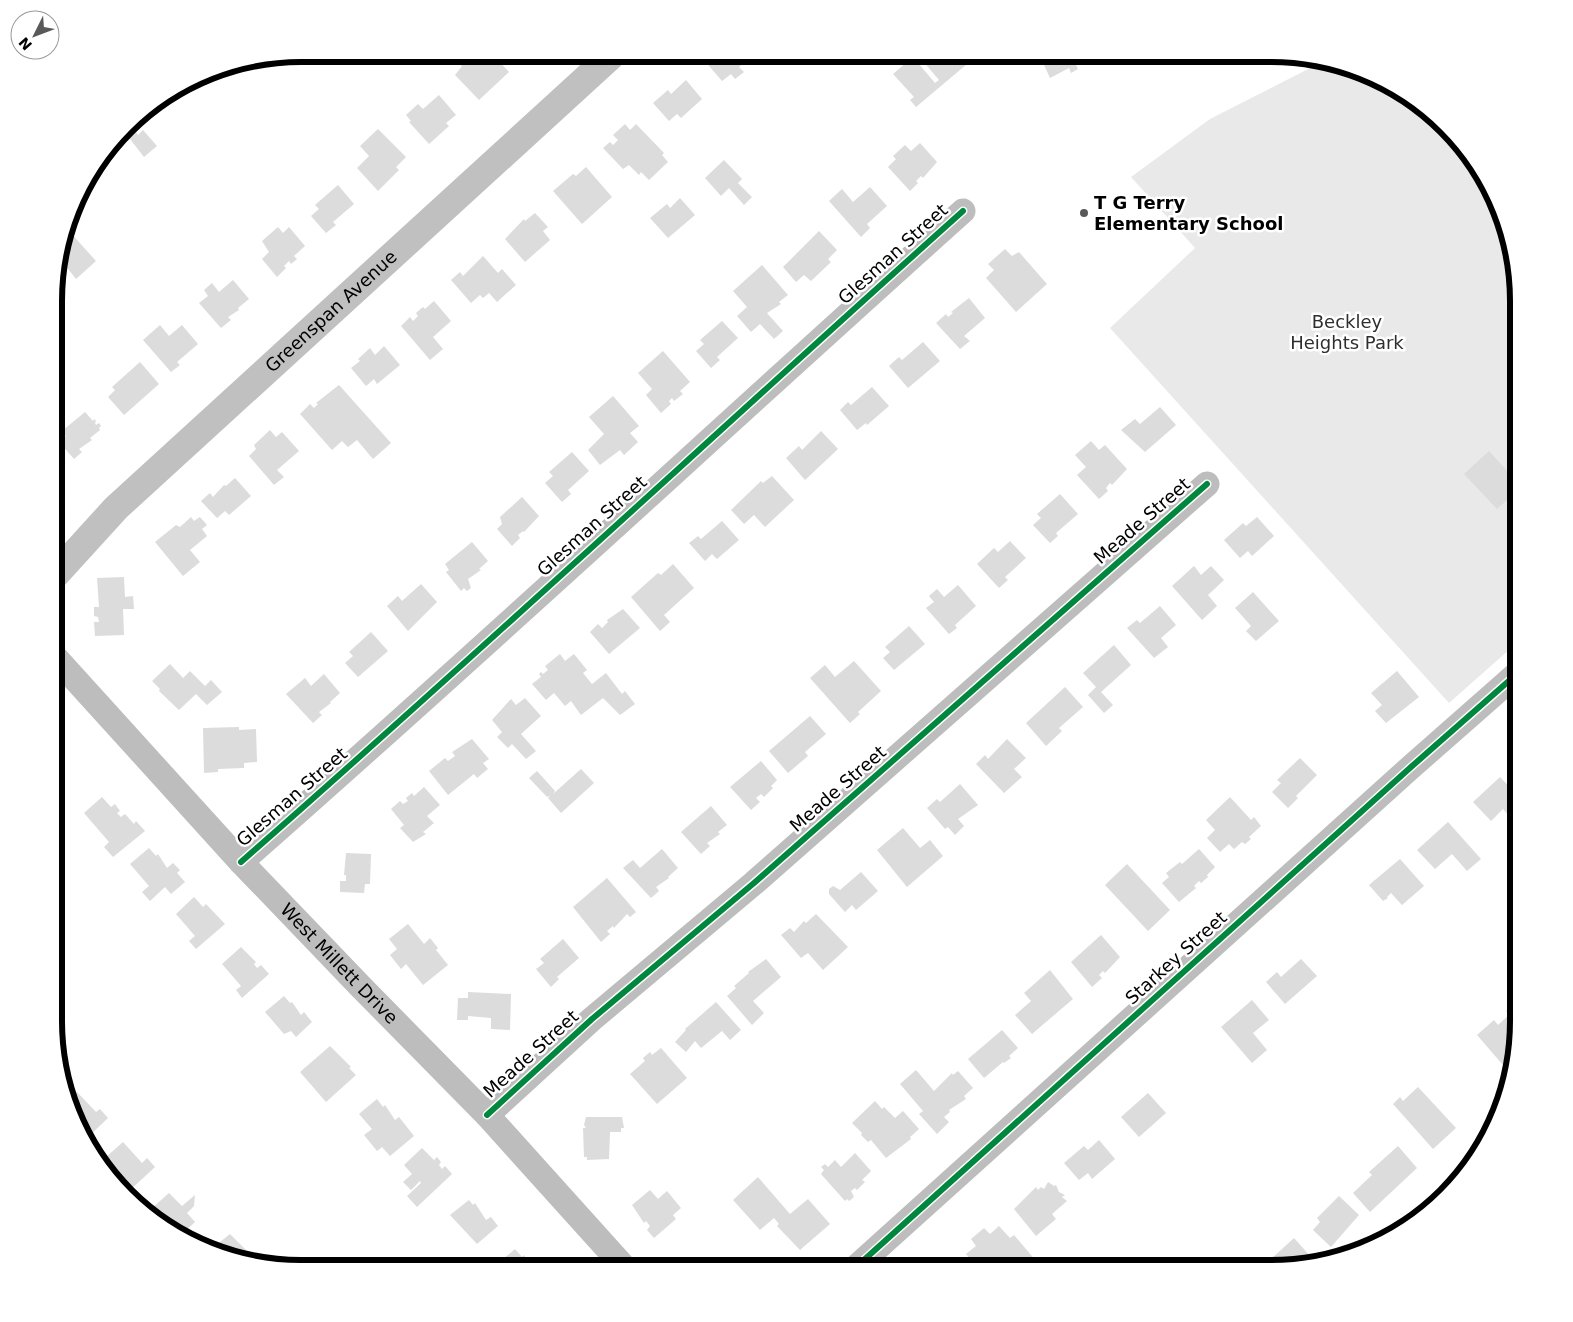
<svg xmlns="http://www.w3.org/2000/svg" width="1573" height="1322" viewBox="0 0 1573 1322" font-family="'DejaVu Sans',sans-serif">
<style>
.green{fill:#e9e9e9}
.building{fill:#dcdcdc}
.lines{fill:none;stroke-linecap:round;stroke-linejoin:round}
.street{stroke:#bdbdbd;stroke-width:25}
.secondary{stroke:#c0c0c0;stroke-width:28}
.cycleway-casing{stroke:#fff;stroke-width:9}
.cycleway{stroke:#00873e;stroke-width:6}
.poi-dot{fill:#595959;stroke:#fff;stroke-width:2}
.labels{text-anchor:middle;stroke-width:5;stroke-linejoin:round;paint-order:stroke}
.poi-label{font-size:18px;font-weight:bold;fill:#000;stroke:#fff;text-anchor:start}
.street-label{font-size:18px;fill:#000;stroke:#fff}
.park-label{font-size:18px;fill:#2e2e2e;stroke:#fff}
.rim{fill:none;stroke:#000;stroke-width:6}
</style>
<rect width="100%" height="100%" fill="#fff"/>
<polygon class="green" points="1322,62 1366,73 1446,126 1500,207 1519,302 1519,641 1449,703 1110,328 1195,248 1131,177 1210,119"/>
<g class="building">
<polygon points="465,54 492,54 509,72 479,100 455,75 462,66 457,61"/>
<polygon points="711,54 754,54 739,67 744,72 735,79 731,74 722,81 704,60"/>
<polygon points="917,54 950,54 957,62 963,57 960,54 979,54 916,107 910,100 914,97 893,74 913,57 935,83 939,80"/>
<polygon points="1039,54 1100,54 1076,65 1078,69 1071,73 1069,68 1050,78"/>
<polygon points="686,80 702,99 681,118 677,114 669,121 653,103 668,90 671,94"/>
<polygon points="439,95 456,115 446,123 449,126 429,144 409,122 411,121 406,115 418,104 423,109"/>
<polygon points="153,107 132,126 138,135 143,130 157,146 144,157 130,139 128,140 123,134 139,115"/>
<polygon points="625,124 630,130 636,124 664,153 662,155 668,162 649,180 641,172 639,175 629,165 623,169 603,148 610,142 613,145 618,140 613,135"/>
<polygon points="378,129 406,157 396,167 399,170 378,191 357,168 369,156 360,146"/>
<polygon points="920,143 937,162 923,178 921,176 916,181 918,183 910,191 888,167 896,159 893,156 905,145 911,151"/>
<polygon points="102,159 106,163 94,174 96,176 93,178 91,176 88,179"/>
<polygon points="724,160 742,179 738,183 752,197 744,205 729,188 721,196 705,178"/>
<polygon points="586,167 612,197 582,224 553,191 573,174 576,176"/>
<polygon points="338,185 354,204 333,222 336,225 326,233 311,216 319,209 315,205"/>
<polygon points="870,187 887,206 867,224 870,228 861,237 829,201 842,189 853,202"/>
<polygon points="680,198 695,215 668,238 650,218 667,204 670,208"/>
<polygon points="535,213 548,227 543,231 550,240 525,262 505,239 524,219 525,221"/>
<polygon points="278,227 283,233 289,227 305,246 294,256 297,259 291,264 289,261 284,266 286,268 277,277 262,259 269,252 262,241"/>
<polygon points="69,231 96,261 76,279 61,260 69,253 63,247"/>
<polygon points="819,231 837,250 828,259 831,262 811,281 804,275 796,282 783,267"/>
<polygon points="1005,249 1012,256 1019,252 1047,284 1016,312 986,278 994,270 988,264"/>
<polygon points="483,256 498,273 502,269 516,285 497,302 489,293 483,298 480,295 471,303 451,280 460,272 463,276"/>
<polygon points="762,265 788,295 779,302 781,304 767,313 783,331 774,339 760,324 751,332 737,316 747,307 733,291"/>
<polygon points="233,280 249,299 238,308 239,310 228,317 231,320 221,328 199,303 208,296 204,290 212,283 219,292"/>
<polygon points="969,298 985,318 964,336 970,341 960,349 936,323 946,314 948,317 953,313 951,312"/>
<polygon points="434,301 451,321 433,337 443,349 430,360 401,326 410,317 413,321 418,316 416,313 423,307 425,309"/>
<polygon points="722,321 738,338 717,357 720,360 711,368 696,351 704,344 700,340"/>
<polygon points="160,325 169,336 182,325 198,344 177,362 180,365 171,372 143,340"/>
<polygon points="923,342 940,361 908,388 889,366 899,357 902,360"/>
<polygon points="384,346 400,365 377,384 374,379 366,386 351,368 360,361 358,359 370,348 375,355"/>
<polygon points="663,351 690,382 680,391 683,394 674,401 672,398 669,401 671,404 661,413 646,395 652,389 638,373"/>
<polygon points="140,362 159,384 124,415 108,397 115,390 112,387"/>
<polygon points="339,385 391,443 373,459 357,440 348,447 342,441 332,450 300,414 310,404 314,408 318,404 316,403"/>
<polygon points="872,387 889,406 867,425 866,423 857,430 840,410 848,402 851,405"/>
<polygon points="613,396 639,426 630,433 638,442 624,455 620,450 600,465 588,450 604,434 589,417"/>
<polygon points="1160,407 1176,425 1145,452 1121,430 1135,419 1140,424"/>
<polygon points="85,412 93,421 94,419 96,421 95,423 96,425 99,423 101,426 99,428 100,430 90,438 92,440 79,449 82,452 74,459 59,442 66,436 62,431"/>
<polygon points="270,430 276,437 282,432 299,451 277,470 284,477 274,485 249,456 256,449 254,445"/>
<polygon points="821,431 838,449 805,480 786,458 799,446 802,450"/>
<polygon points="1091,441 1099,450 1105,445 1127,469 1112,485 1110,483 1106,488 1108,491 1099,499 1077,475 1086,467 1075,455"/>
<polygon points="1489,451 1519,484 1519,489 1497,509 1464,474"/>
<polygon points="572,452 589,471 568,490 571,494 562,502 545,483 553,476 549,472"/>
<polygon points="772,476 794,500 765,527 754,515 744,524 731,510 761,481 763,483"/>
<polygon points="235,478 251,496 229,515 225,511 217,518 201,501 210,493 213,497 224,485 226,486"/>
<polygon points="1060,494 1078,514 1056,533 1058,536 1050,543 1033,525 1041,518 1037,514"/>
<polygon points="522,497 539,516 524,532 523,531 518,535 520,538 512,546 497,529 502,524 500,517"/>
<polygon points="191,517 194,521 200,517 207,525 202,529 207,536 190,550 200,562 183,576 155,542 176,525 180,527"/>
<polygon points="1257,517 1274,536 1252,556 1248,551 1240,558 1224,540 1243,523 1246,526"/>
<polygon points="722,521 739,540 717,559 712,554 705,561 689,543 698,536 701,539"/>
<polygon points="1010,541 1026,558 1005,577 1008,580 999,588 977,564 994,548 998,552"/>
<polygon points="472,542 488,561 479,569 481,570 468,579 471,588 467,591 464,588 461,591 446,572 449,570 445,564"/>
<polygon points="673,564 694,588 664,615 670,622 660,631 631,597 658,573 661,575"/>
<polygon points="1194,566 1201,575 1211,566 1224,580 1208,595 1217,606 1202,620 1172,586"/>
<polygon points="124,577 125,597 133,596 134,609 123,609 124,635 95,636 94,622 99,622 98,617 94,616 94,607 99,607 97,578"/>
<polygon points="421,584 437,602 408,631 387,606 398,596 402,601"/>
<polygon points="958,585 976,606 955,625 957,628 949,634 926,608 934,602 929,596 937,589 944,597"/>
<polygon points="1253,592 1279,621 1256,641 1246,631 1251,626 1235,608"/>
<polygon points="1160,606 1176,625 1161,638 1168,647 1154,658 1127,628 1137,620 1140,623"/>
<polygon points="623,609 640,628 609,654 590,632 598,624 602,628 608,622 607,620"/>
<polygon points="909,626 925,644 894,670 883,658 890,652 885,647"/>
<polygon points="371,632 388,651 358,677 345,663 353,656 349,652"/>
<polygon points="1114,645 1131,665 1101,692 1113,705 1104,713 1088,695 1096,687 1083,673"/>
<polygon points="560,654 565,661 574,654 587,670 583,673 592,684 606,673 622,694 625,691 635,704 620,715 603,698 581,715 571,701 565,706 554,693 546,700 532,684 541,677 539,674 541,672 543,674 548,670 545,666"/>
<polygon points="854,661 881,691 858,712 860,714 850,723 810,678 825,665 835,677"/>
<polygon points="170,664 183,678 190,671 205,686 211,680 222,692 207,705 196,694 179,710 159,691 160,689 152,681"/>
<polygon points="1397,671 1419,697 1386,723 1375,711 1382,705 1371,693"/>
<polygon points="324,674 340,693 330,702 331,703 319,712 322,715 313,723 286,694 305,678 311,686"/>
<polygon points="1065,687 1083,707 1059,728 1062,731 1046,746 1026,723"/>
<polygon points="525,698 541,716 521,734 536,751 526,759 512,744 508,748 497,737 502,732 492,720 511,699 516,705"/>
<polygon points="810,716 826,734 805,752 808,756 788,773 769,751"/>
<polygon points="239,727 239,730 256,729 257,762 244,763 244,768 218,769 218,772 204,773 203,728"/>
<polygon points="472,739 489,759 483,763 488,769 477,778 474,774 448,795 429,771 445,758 448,761 455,756 452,752"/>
<polygon points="1007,739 1026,758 1014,769 1022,777 1004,793 976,764 985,755 988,759"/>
<polygon points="1300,758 1317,775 1296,796 1298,798 1288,808 1272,792 1281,783 1277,780"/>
<polygon points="761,761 777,780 771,786 773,788 764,797 761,794 756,798 760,802 751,810 730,787"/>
<polygon points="581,769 594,783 561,813 548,798 550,796 547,797 529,778 537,771 555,791 553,794"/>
<polygon points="1500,777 1518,796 1513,801 1519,807 1519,812 1512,819 1503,809 1491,821 1473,802"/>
<polygon points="960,784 978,805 958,819 964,826 955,835 948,827 945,829 927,808 937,799 940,802"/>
<polygon points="424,787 440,805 427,816 434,823 423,832 426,834 413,842 400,828 404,825 391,809 400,801 403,804 408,801 406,798 412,793 414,796"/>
<polygon points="102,797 111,807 115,804 120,811 117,813 121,817 125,814 134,824 136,821 145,831 113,857 104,847 109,842 84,813"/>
<polygon points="1230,797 1251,820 1254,817 1261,826 1249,837 1251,839 1245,844 1242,842 1234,849 1229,844 1220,852 1207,838 1215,830 1206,820"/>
<polygon points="711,806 727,825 718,832 720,834 707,843 710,846 701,854 681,832"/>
<polygon points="1448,822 1481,859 1467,871 1452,854 1435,869 1417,850"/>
<polygon points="903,828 920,848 930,840 943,856 907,887 877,850"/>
<polygon points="149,848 156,856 158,854 167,868 173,863 180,870 177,873 185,882 171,894 165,887 150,901 142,892 149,886 130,864"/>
<polygon points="662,849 678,868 668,877 669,878 656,887 659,891 651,898 623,868 633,860 640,868"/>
<polygon points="1199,849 1215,867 1207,875 1208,877 1201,883 1199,881 1194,886 1196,888 1179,902 1162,883 1169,877 1166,873 1180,862 1182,864"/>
<polygon points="346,853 371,854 370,884 365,884 364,893 340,892 340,881 346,881 346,875 344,875"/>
<polygon points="1400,859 1424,886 1402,905 1391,893 1387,897 1388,898 1383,901 1369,885"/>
<polygon points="1127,864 1170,910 1148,931 1105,885"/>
<polygon points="861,872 878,891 856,910 852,905 845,912 829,894 829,889 833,886 840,890"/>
<polygon points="607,878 636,912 630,917 627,914 614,928 613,926 607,931 610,934 601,942 573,907"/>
<polygon points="194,897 203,907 206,904 225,924 196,949 189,941 195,936 176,914"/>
<polygon points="816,914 848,947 823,970 808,953 801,958 781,935 790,928 794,932 804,921 806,923"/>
<polygon points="408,924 424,944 430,938 438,948 436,950 448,965 423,985 406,964 401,969 390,955 397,949 389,939"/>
<polygon points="1101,935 1120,957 1105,973 1103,971 1099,975 1102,978 1092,987 1071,962"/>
<polygon points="563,939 579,958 557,977 559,979 551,987 536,969 544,963 540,959"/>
<polygon points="241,947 256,962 254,964 257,968 261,965 269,974 242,998 236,990 241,986 222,964"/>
<polygon points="766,959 781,977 753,1001 764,1013 752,1025 727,996 736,988 734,986 749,973 748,972"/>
<polygon points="1301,959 1317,976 1285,1004 1266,982 1277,972 1281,977"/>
<polygon points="1050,970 1073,999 1032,1034 1015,1015 1031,1001 1024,993"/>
<polygon points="468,992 511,994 510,1030 491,1029 491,1018 468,1016 468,1020 457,1020 458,998 468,998"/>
<polygon points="284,996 290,1003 292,1002 301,1015 304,1012 312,1022 296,1037 291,1031 284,1034 265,1012"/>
<polygon points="1252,1000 1269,1020 1253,1033 1267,1050 1252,1063 1221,1027"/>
<polygon points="1517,1000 1519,1002 1519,1037 1509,1072 1477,1035 1494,1020 1498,1025 1509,1015 1506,1011"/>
<polygon points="716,1002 741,1030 730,1040 722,1031 701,1048 695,1041 686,1052 675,1042 686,1030 685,1029"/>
<polygon points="1002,1030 1018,1048 1009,1056 1011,1058 1004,1063 1003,1062 984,1078 968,1059"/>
<polygon points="330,1046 351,1067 349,1068 356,1075 326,1102 300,1072"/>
<polygon points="661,1048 687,1078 657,1104 630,1074 645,1061 643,1058 650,1052 652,1055"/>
<polygon points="916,1070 934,1091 952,1073 953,1075 958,1071 973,1088 964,1096 966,1099 949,1110 950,1112 944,1117 949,1122 937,1134 919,1114 923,1111 900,1084"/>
<polygon points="1418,1087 1456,1128 1433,1149 1393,1104 1400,1097 1403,1101"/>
<polygon points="77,1092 96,1112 100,1109 108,1118 86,1139 79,1130 71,1098"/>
<polygon points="1148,1093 1166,1113 1139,1137 1121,1117"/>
<polygon points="377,1099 383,1107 385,1105 395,1120 399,1117 414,1136 390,1156 382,1147 377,1151 364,1135 372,1129 359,1114"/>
<polygon points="875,1101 882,1109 884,1107 895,1118 903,1111 919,1129 910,1137 911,1139 886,1158 871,1140 868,1142 861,1135 862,1133 852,1123"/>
<polygon points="586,1117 622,1117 624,1128 621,1128 621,1132 610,1132 609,1159 587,1160 587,1157 584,1157 583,1128 586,1128 584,1125"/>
<polygon points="1099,1140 1115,1159 1092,1179 1088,1173 1079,1180 1064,1163 1084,1146 1088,1150"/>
<polygon points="123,1142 142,1163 147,1158 155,1167 129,1191 110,1170 113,1167 105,1158"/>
<polygon points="1398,1146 1417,1168 1370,1212 1353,1193 1372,1175 1369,1172"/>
<polygon points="422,1148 434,1160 437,1157 441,1162 439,1165 442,1169 445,1166 452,1174 417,1207 407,1196 421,1183 420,1181 411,1190 403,1182 412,1174 404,1165"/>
<polygon points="855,1153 871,1171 862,1180 865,1182 857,1190 855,1188 851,1191 854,1197 849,1201 847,1199 845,1201 821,1174 824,1170 821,1167 825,1164 828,1167 835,1160 841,1167"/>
<polygon points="758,1177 790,1214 808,1199 830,1224 800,1250 777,1226 779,1224 774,1218 760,1230 733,1200"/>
<polygon points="1048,1182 1054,1186 1056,1185 1059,1192 1065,1195 1062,1197 1067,1201 1052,1214 1056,1219 1036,1236 1014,1209 1036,1187 1038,1190 1041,1187 1044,1189"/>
<polygon points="650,1190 658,1199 667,1191 681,1208 673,1215 676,1219 654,1238 647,1230 650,1226 646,1221 644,1223 632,1205"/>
<polygon points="169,1193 182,1206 195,1195 194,1206 187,1213 195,1222 183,1233 156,1216 151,1209"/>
<polygon points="1339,1196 1359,1215 1331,1247 1313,1230 1320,1222 1317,1218"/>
<polygon points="469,1200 473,1205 475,1203 486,1220 491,1217 498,1226 477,1244 450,1215"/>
<polygon points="999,1226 1010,1238 1014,1235 1037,1262 1030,1268 978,1268 966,1254 976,1246 971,1239 984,1228 990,1234"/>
<polygon points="230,1234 257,1261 210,1250"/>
<polygon points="1294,1238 1311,1257 1307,1261 1274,1268 1269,1261"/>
<polygon points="515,1249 522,1257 524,1255 533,1268 536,1265 538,1268 498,1268 496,1265"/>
<polygon points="731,1258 745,1259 745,1268 704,1268 705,1263 730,1264"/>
</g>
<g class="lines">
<g class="street">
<path id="s1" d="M 55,657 L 241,862 L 362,988 L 487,1115 L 625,1268"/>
<path d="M 241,862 C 485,648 722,427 963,211"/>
<polyline points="487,1115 592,1019 754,883 1207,484"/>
<polyline points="855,1268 1411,767 1519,672"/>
</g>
<path class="secondary" id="s2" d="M 55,575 L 116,508 L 613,54"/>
<defs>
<g id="cycleway">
<path d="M 241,862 C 485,648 722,427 963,211"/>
<polyline points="487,1115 592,1019 754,883 1207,484"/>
<polyline points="855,1268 1411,767 1519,672"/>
</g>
</defs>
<use href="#cycleway" class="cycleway-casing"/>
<use href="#cycleway" class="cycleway"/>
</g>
<circle class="poi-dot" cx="1084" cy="213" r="5"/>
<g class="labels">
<g class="poi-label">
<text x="1094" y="209">T G Terry<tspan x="1094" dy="21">Elementary School</tspan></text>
</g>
<g class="street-label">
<text transform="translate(893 254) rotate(-42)" y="6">Glesman Street</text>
<text dy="6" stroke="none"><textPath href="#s2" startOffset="382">Greenspan Avenue</textPath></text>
<text transform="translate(1142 521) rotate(-41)" y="6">Meade Street</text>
<text transform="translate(592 526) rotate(-42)" y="6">Glesman Street</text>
<text transform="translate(838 789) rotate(-41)" y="6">Meade Street</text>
<text transform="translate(292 797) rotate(-41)" y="6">Glesman Street</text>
<text transform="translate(1176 958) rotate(-42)" y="6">Starkey Street</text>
<text dy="6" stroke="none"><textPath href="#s1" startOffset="418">West Millett Drive</textPath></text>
<text transform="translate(531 1054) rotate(-42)" y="6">Meade Street</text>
</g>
<g class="park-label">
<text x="1347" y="328">Beckley<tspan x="1347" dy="21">Heights Park</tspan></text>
</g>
</g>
<path d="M0 0H1573V1322H0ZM301 62H1271A239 239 0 0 1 1510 301V1021A239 239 0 0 1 1271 1260H301A239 239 0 0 1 62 1021V301A239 239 0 0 1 301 62Z" fill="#fff" fill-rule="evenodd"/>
<path class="rim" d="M301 62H1271A239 239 0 0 1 1510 301V1021A239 239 0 0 1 1271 1260H301A239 239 0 0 1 62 1021V301A239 239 0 0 1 301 62Z"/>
<g transform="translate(35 35) rotate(228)"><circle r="24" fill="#ffffff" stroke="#999999"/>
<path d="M0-4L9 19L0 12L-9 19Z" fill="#595959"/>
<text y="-8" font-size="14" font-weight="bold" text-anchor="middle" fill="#000000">N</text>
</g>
</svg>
